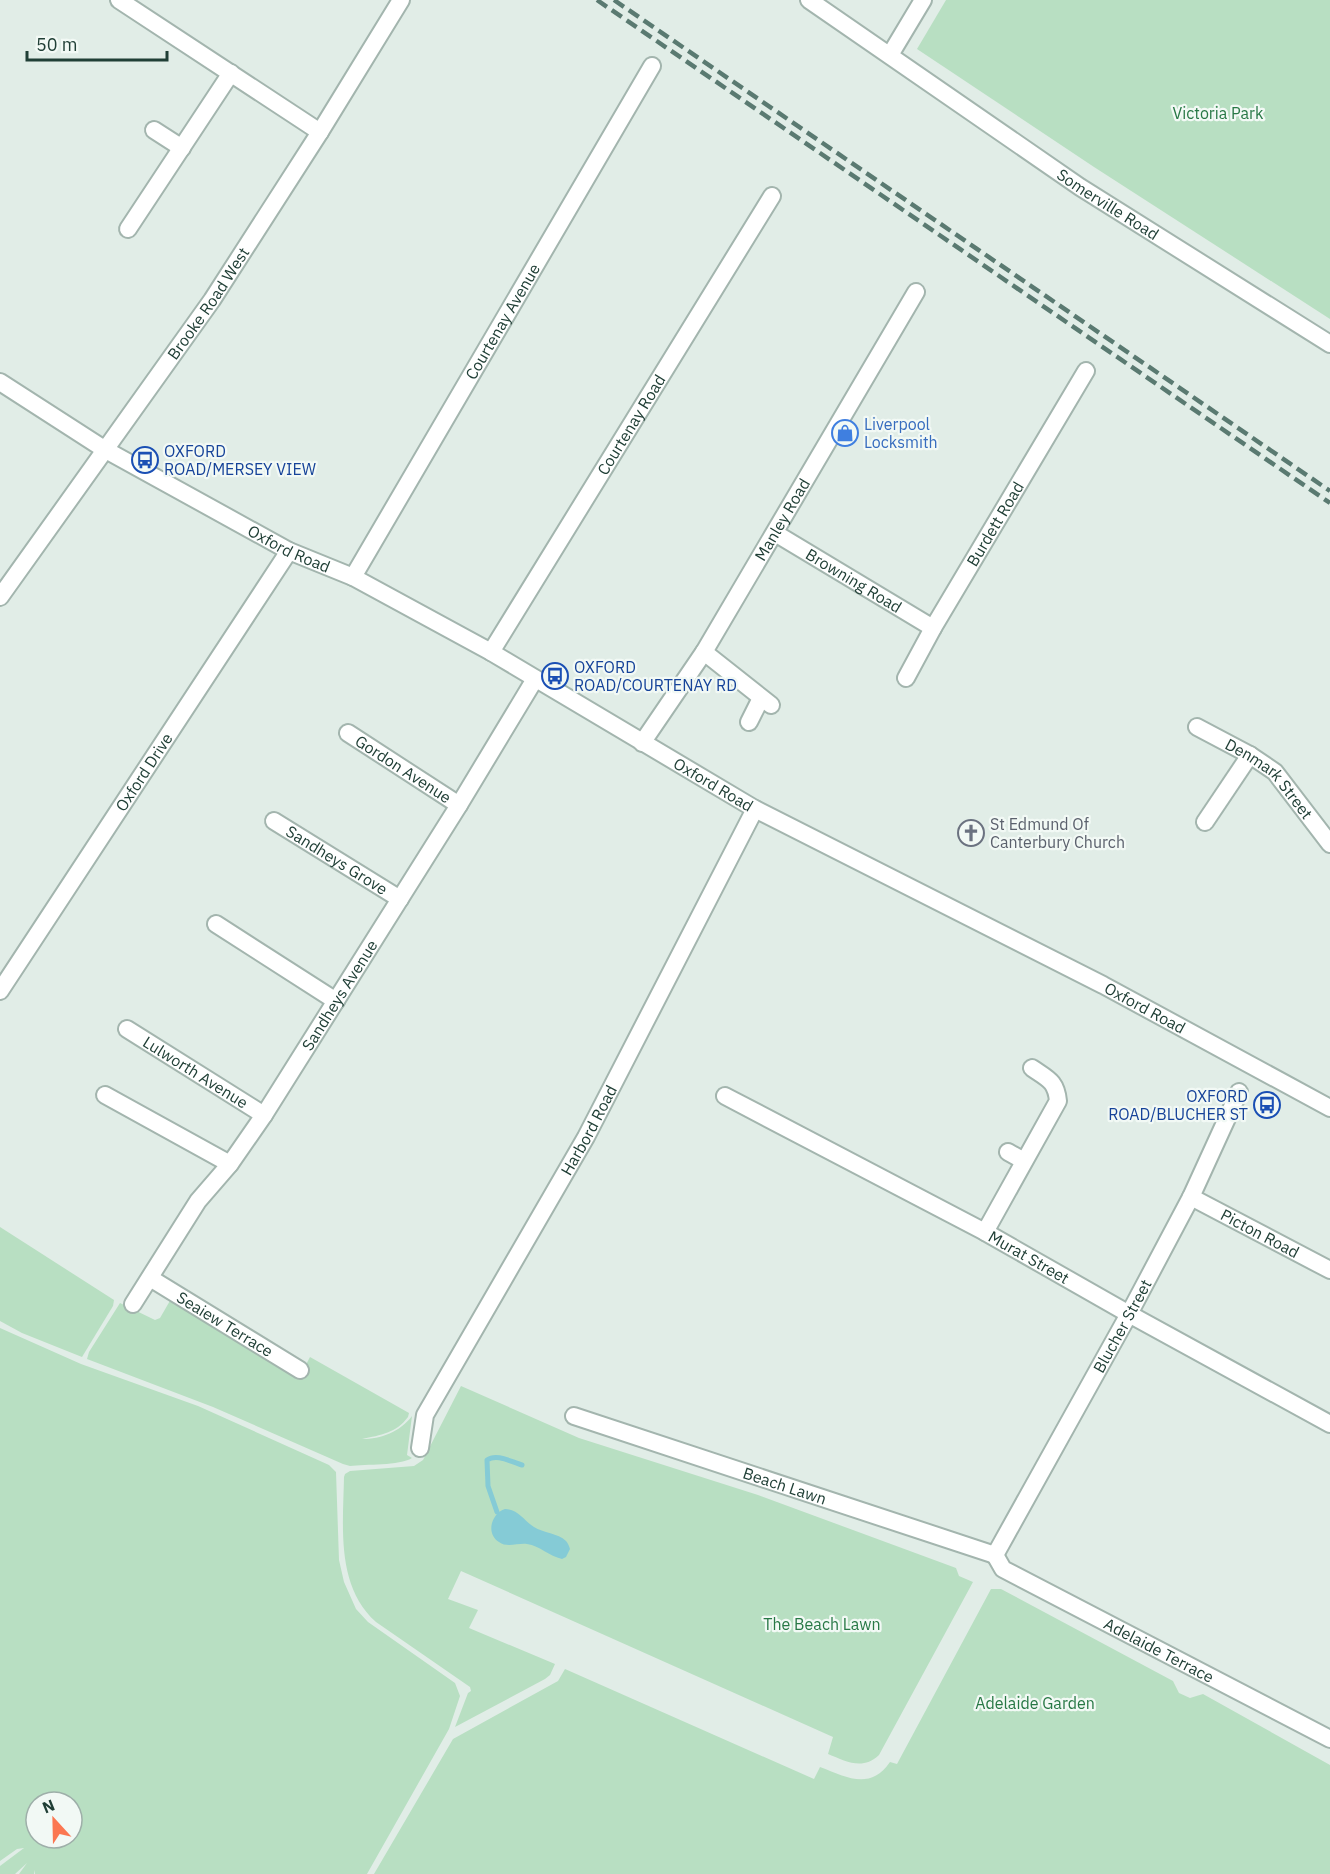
<svg xmlns="http://www.w3.org/2000/svg" width="1330" height="1874" viewBox="0 0 1330 1874" font-family="'IBM Plex Sans',sans-serif">
<style>
.green{fill:#b8dfc2;fill-rule:evenodd}
.water{fill:#85cbd6}
.lines{fill:none;stroke-linecap:round;stroke-linejoin:round}
.stream{stroke:#85cbd6;stroke-width:5}
.street-casing{stroke:#a3b5ae;stroke-width:20}
.street{stroke:#fff;stroke-width:16}
.rail{stroke:#5a7a71;stroke-width:4.5;stroke-dasharray:12 6;stroke-linecap:butt}
.labels{text-anchor:middle;stroke-width:4.5;stroke-linejoin:round;paint-order:stroke}
.park-label{font-size:16px;fill:#277845;stroke:#f2f9f5}
.street-label{font-size:16px;fill:#203f36;stroke:#f2f9f5}
.shop-label{font-size:16px;fill:#366cbe;stroke:#f2f9f5;text-anchor:start}
.transit-label{font-size:16px;fill:#164399;stroke:#f2f9f5;text-anchor:start}
.worship-label{font-size:16px;fill:#5b616d;stroke:#f2f9f5;text-anchor:start}
</style>
<rect width="100%" height="100%" fill="#e1ede7"/>
<g class="green">
<polygon points="946,0 1330,0 1330,319 1094,167 917,49"/>
<polygon points="0,1227 114,1300 113,1306 82,1357 22,1333 0,1321"/>
<path d="M 171,1299 L 300,1376 L 310,1357 L 409,1413 L 408,1417 C 396,1433 381,1435 362,1439 C 381,1439 400,1432 412,1416 L 407,1455 L 412,1458 C 399,1466 366,1464 350,1466 L 343,1464 L 213,1407 L 87,1359 L 89,1352 L 120,1303 L 155,1320 L 160,1318 Z"/>
<path d="M 0,1328 L 81,1364 L 198,1406 L 329,1465 L 336,1472 L 339,1560 L 344,1582 L 356,1609 L 368,1622 L 455,1683 L 460,1696 L 449,1729 L 367,1874 L 35,1874 L 34,1870 L 34,1874 L 19,1874 L 27,1863 L 15,1874 L 0,1874 L 0,1866 L 24,1848 L 17,1849 L 0,1861 ZM 36,1802 L 72,1802 L 72,1838 L 36,1838 Z"/>
<path d="M 461,1386 L 579,1438 L 758,1495 L 956,1568 L 959,1576 L 973,1582 L 879,1755 C 862,1771 846,1761 828,1754 L 833,1737 L 461,1571 L 448,1599 L 478,1610 L 469,1628 L 555,1664 L 550,1675 L 545,1679 L 455,1727 L 468,1693 L 471,1691 L 470,1687 L 376,1622 C 336,1586 343,1528 344,1477 L 345,1474 L 350,1471 L 414,1466 L 423,1460 Z"/>
<path d="M 991,1589 L 1001,1589 L 1173,1681 L 1179,1693 L 1190,1698 L 1203,1694 L 1330,1765 L 1330,1874 L 374,1874 L 453,1739 L 558,1681 L 565,1669 L 814,1779 L 820,1767 C 846,1777 870,1791 890,1762 L 897,1764 Z"/>
</g>
<path class="water" d="M 505,1509 C 519,1510 523,1520 534,1527 C 543,1533 558,1533 566,1541 C 568,1543 569,1546 570,1549 L 566,1557 L 562,1559 C 549,1556 540,1546 527,1544 C 517,1543 507,1548 499,1542 C 485,1533 492,1513 505,1509 Z"/>
<g class="lines">
<path class="stream" d="M 497,1512 L 488,1486 L 487,1460 C 497,1453 511,1462 522,1465"/>
<defs>
<g id="street">
<polyline points="119,0 320,132"/>
<path id="s1" d="M 809,0 L 1080,187 L 1330,344"/>
<polyline points="890,55 923,0"/>
<polyline points="154,130 182,148"/>
<polyline points="128,229 231,73"/>
<path id="s2" d="M 0,382 L 104,449 L 289,551 L 353,577 L 491,652 L 755,809 L 1103,985 L 1330,1108"/>
<path id="s3" d="M 775,533 L 933,628"/>
<path id="s4" d="M 353,577 L 652,66"/>
<path id="s5" d="M 0,597 L 212,300 L 320,132 L 401,0"/>
<path id="s6" d="M 491,652 L 772,196"/>
<polyline points="704,652 771,705"/>
<path id="s7" d="M 906,678 L 933,628 L 1086,371"/>
<polyline points="749,722 761,698"/>
<path id="s8" d="M 1197,727 L 1250,755 L 1275,772 L 1330,844"/>
<path id="s9" d="M 348,733 L 459,805"/>
<path id="s10" d="M 642,743 L 704,652 L 916,292"/>
<path id="s11" d="M 274,821 L 400,899"/>
<polyline points="1205,822 1250,755"/>
<polyline points="216,924 336,1001"/>
<path id="s12" d="M 0,991 L 289,551"/>
<path id="s13" d="M 127,1029 L 264,1115"/>
<polyline points="105,1095 230,1164"/>
<path id="s14" d="M 725,1096 L 985,1232 L 1129,1314 L 1330,1424"/>
<polyline points="1008,1152 1024,1161"/>
<path id="s15" d="M 1191,1197 L 1330,1270"/>
<path d="M 985,1232 L 1058,1101 C 1056,1081 1048,1079 1032,1068"/>
<path id="s16" d="M 150,1278 L 300,1370"/>
<path id="s17" d="M 133,1304 L 198,1201 L 230,1164 L 264,1115 L 459,805 L 535,679"/>
<path id="s18" d="M 574,1416 L 995,1555"/>
<path id="s19" d="M 420,1448 L 425,1415 L 586,1137 L 755,809"/>
<path id="s20" d="M 995,1555 L 1129,1314 L 1191,1197 L 1239,1092"/>
<path id="s21" d="M 995,1555 L 1003,1569 L 1330,1739"/>
</g>
</defs>
<use href="#street" class="street-casing"/>
<use href="#street" class="street"/>
<g class="rail">
<polyline points="597,0 1330,503"/>
<polyline points="614,0 1330,491"/>
</g>
</g>
<defs>
<symbol id="shop-ring" viewBox="-11 -11 22 22"><circle r="9.5" fill="#f2f9f5" stroke="#3f7fe0" stroke-width="1.5"/><path d="M-5-2.5h2.3a2.7 3.5 0 0 1 5.4 0H5L5.5 6h-11ZM-1.5-2.5h3a1.5 2.3 0 0 0-3 0Z" fill="#3f7fe0"/></symbol>
<symbol id="bus-ring" viewBox="-11 -11 22 22"><circle r="9.5" fill="#f2f9f5" stroke="#1a4fb4" stroke-width="1.5"/><path d="M-5-6H5V4H4V6H2V4H-2V6H-4V4H-5ZM-3.5-4V0h7V-4ZM-3.5 1.2v1.5H-2V1.2ZM2 1.2v1.5H3.5V1.2Z" fill="#1a4fb4"/></symbol>
<symbol id="church-ring" viewBox="-11 -11 22 22"><circle r="9.5" fill="#f2f9f5" stroke="#6b7280" stroke-width="1.5"/><path d="M-1.2-6h2.4v3.5h3.3v2.4h-3.3V6h-2.4V-.1h-3.3v-2.4h3.3Z" fill="#6b7280"/></symbol>
</defs>
<g fill-rule="evenodd">
<use href="#shop-ring" x="830" y="418" width="30" height="30"/>
<use href="#bus-ring" x="130" y="445" width="30" height="30"/>
<use href="#bus-ring" x="540" y="661" width="30" height="30"/>
<use href="#church-ring" x="956" y="818" width="30" height="30"/>
<use href="#bus-ring" x="1252" y="1090" width="30" height="30"/>
</g>
<g class="labels">
<g class="park-label">
<text x="1218" y="119">Victoria Park</text>
<text x="822" y="1630">The Beach Lawn</text>
<text x="1035" y="1709">Adelaide Garden</text>
</g>
<g class="street-label">
<text dy="6" stroke="none"><textPath href="#s1" startOffset="362">Somerville Road</textPath></text>
<text dy="6" stroke="none"><textPath href="#s5" startOffset="360">Brooke Road West</textPath></text>
<text dy="6" stroke="none"><textPath href="#s4" startOffset="296">Courtenay Avenue</textPath></text>
<text dy="6" stroke="none"><textPath href="#s6" startOffset="267">Courtenay Road</textPath></text>
<text dy="6" stroke="none"><textPath href="#s10" startOffset="264">Manley Road</textPath></text>
<text dy="6" stroke="none"><textPath href="#s7" startOffset="178">Burdett Road</textPath></text>
<text dy="6" stroke="none"><textPath href="#s2" startOffset="334">Oxford Road</textPath></text>
<text dy="6" stroke="none"><textPath href="#s3" startOffset="92">Browning Road</textPath></text>
<text dy="6" stroke="none"><textPath href="#s9" startOffset="66">Gordon Avenue</textPath></text>
<text dy="6" stroke="none"><textPath href="#s12" startOffset="262">Oxford Drive</textPath></text>
<text dy="6" stroke="none"><textPath href="#s8" startOffset="90">Denmark Street</textPath></text>
<text dy="6" stroke="none"><textPath href="#s2" startOffset="820">Oxford Road</textPath></text>
<text dy="6" stroke="none"><textPath href="#s11" startOffset="74">Sandheys Grove</textPath></text>
<text dy="6" stroke="none"><textPath href="#s17" startOffset="372">Sandheys Avenue</textPath></text>
<text dy="6" stroke="none"><textPath href="#s2" startOffset="1306">Oxford Road</textPath></text>
<text dy="6" stroke="none"><textPath href="#s13" startOffset="81">Lulworth Avenue</textPath></text>
<text dy="6" stroke="none"><textPath href="#s19" startOffset="362">Harbord Road</textPath></text>
<text dy="6" stroke="none"><textPath href="#s15" startOffset="78">Picton Road</textPath></text>
<text dy="6" stroke="none"><textPath href="#s14" startOffset="344">Murat Street</textPath></text>
<text dy="6" stroke="none"><textPath href="#s16" startOffset="88">Seaiew Terrace</textPath></text>
<text dy="6" stroke="none"><textPath href="#s20" startOffset="262">Blucher Street</textPath></text>
<text dy="6" stroke="none"><textPath href="#s18" startOffset="222">Beach Lawn</textPath></text>
<text dy="6" stroke="none"><textPath href="#s21" startOffset="192">Adelaide Terrace</textPath></text>
</g>
<g class="shop-label">
<text x="864" y="430">Liverpool<tspan x="864" dy="18">Locksmith</tspan></text>
</g>
<g class="transit-label">
<text x="164" y="457">OXFORD<tspan x="164" dy="18">ROAD/MERSEY VIEW</tspan></text>
<text x="574" y="673">OXFORD<tspan x="574" dy="18">ROAD/COURTENAY RD</tspan></text>
<text x="1248" y="1102" text-anchor="end">OXFORD<tspan x="1248" dy="18">ROAD/BLUCHER ST</tspan></text>
</g>
<g class="worship-label">
<text x="990" y="830">St Edmund Of<tspan x="990" dy="18">Canterbury Church</tspan></text>
</g>
</g>
<g transform="translate(54 1820) rotate(338)"><circle r="28" fill="#f2f9f5" stroke="#9eafa9" stroke-width="1.5"/>
<path d="M0-4.5L10 22L0 15L-10 22Z" fill="#fb7751"/>
<text y="-9" font-size="16" font-weight="bold" text-anchor="middle" fill="#203f36">N</text>
</g>
<path d="M27 51v9h140v-9" fill="none" stroke="#203f36" stroke-width="3"/>
<text x="36" y="51" font-size="18" fill="#203f36" stroke="#f2f9f5" stroke-width="4.5" paint-order="stroke">50 m</text>
</svg>
